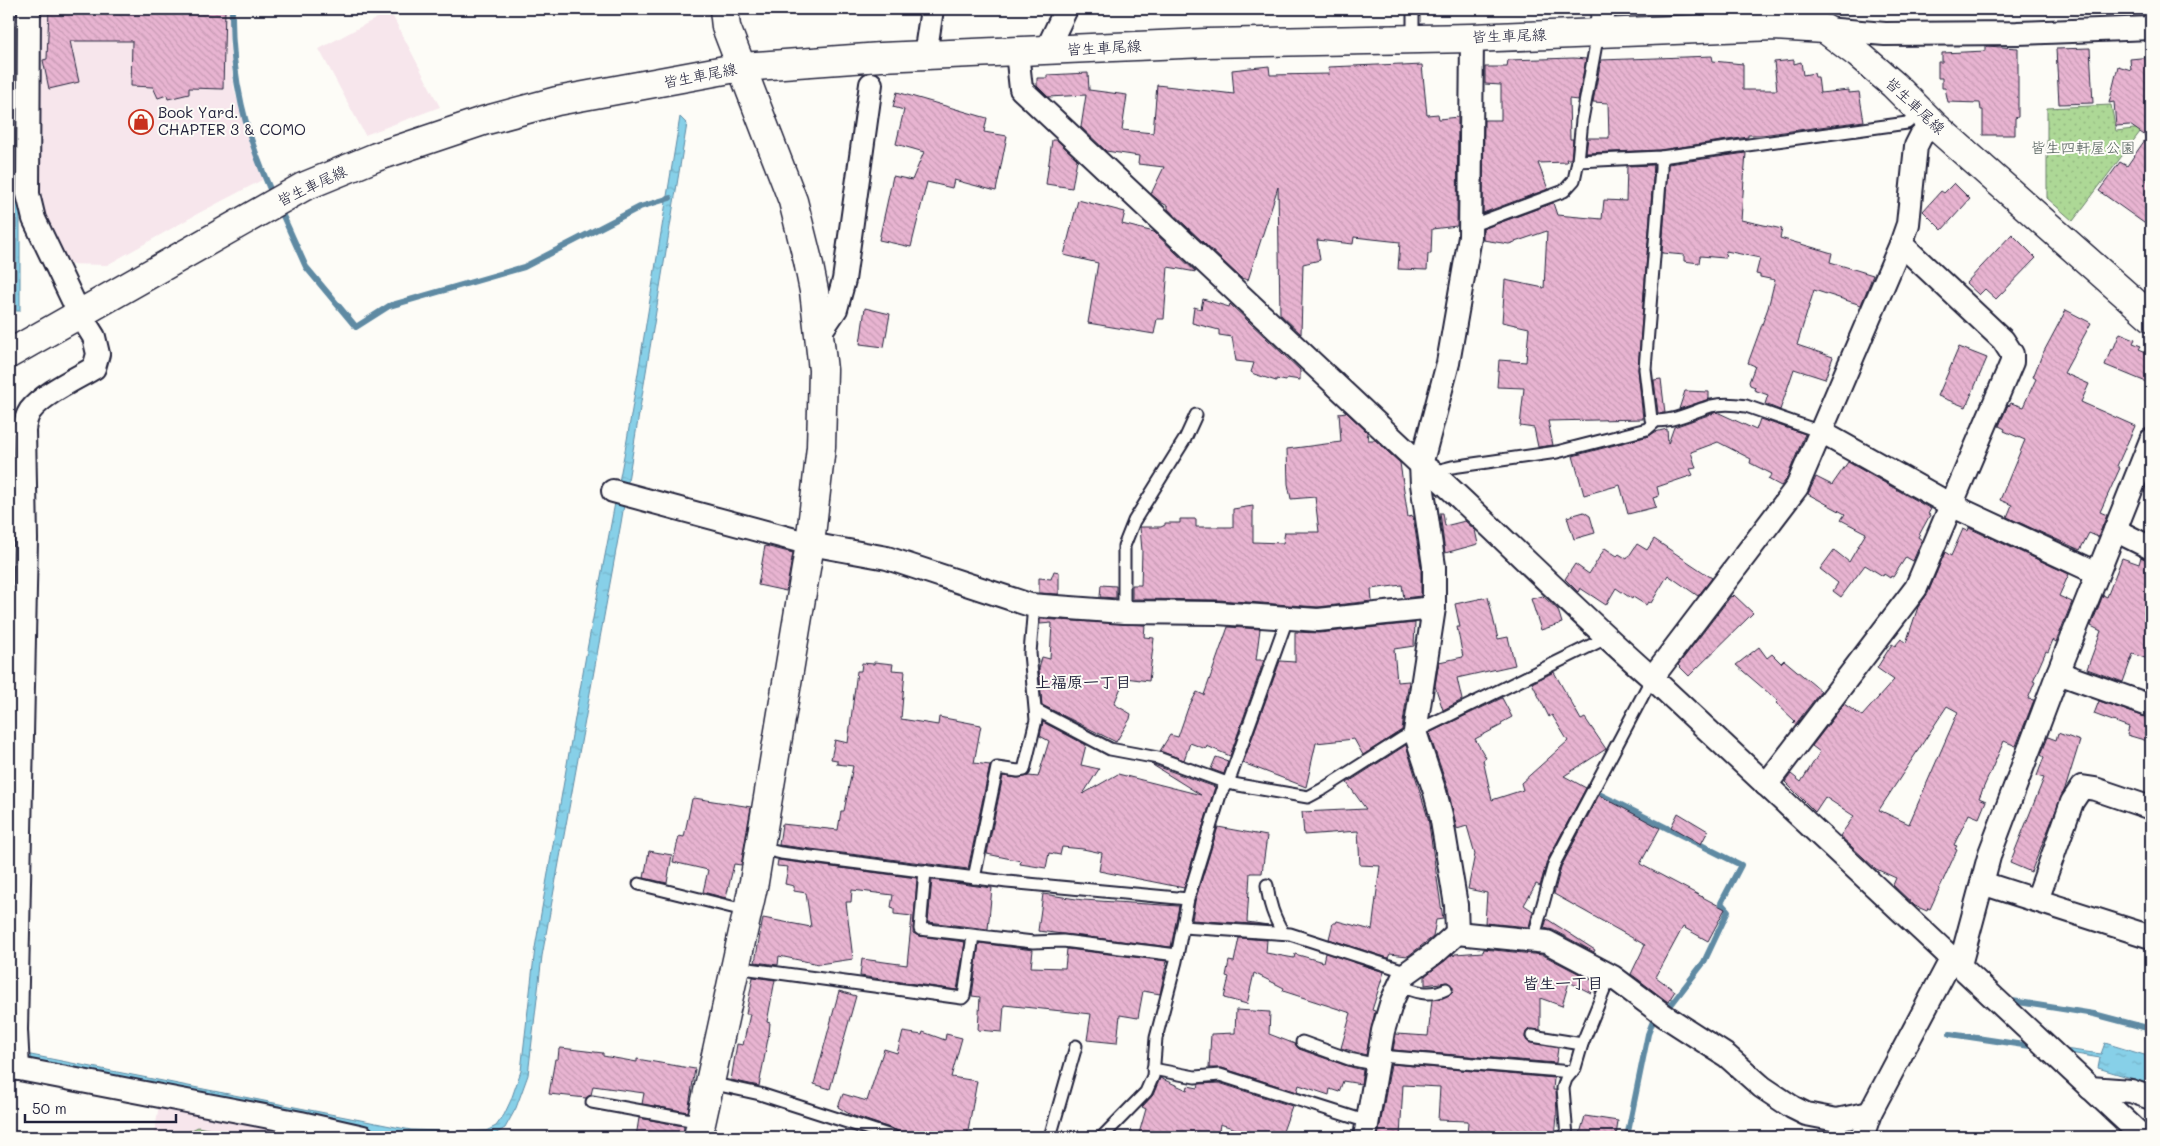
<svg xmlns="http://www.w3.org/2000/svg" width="2160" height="1146" viewBox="0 0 2160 1146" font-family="Mali,'Klee One',sans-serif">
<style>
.built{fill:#f7e6ec}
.grass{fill:#add896;stroke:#687d68}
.park{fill:url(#park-dots);stroke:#687d68}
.water{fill:url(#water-ripples);stroke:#5f8aa3}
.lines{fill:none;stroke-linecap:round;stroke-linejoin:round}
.stream{stroke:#5f8aa3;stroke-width:6}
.building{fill:url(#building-back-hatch);stroke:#22223b;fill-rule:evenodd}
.lane-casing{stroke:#22223b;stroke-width:15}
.street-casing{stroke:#22223b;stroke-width:26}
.secondary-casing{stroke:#22223b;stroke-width:31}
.lane{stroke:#fdfcf7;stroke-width:11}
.street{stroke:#fdfcf7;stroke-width:22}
.secondary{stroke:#fdfcf7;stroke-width:28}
.labels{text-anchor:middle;stroke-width:4;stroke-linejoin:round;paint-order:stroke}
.street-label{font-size:15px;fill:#22223b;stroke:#fdfcf7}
.poi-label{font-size:15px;fill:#22223b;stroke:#fdfcf7;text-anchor:start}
.park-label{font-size:15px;fill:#4c5956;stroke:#fdfcf7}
.neighbourhood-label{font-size:16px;font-weight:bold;fill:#22223b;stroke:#fdfcf7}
</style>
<defs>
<pattern id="park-dots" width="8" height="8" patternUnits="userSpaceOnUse" patternTransform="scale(1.25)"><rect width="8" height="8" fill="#add896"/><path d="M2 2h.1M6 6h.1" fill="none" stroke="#95b982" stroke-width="1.8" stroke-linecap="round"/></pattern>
<pattern id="water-ripples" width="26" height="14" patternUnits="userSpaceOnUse" patternTransform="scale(1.25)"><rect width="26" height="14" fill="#87d0e8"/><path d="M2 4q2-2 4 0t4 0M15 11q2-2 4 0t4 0" fill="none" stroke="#74b2c8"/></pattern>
<pattern id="building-back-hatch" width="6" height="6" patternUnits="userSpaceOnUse" patternTransform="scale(1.25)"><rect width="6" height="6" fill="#e8b4d1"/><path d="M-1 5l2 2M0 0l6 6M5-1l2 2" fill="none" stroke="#c79ab4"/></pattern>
</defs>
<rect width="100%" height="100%" fill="#fdfcf7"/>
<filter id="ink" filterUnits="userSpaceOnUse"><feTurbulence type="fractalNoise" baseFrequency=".02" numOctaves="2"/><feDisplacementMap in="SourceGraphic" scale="10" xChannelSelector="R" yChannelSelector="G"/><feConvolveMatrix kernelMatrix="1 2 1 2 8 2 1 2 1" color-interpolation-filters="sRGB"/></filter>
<g filter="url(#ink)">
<g class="built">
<polygon points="40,9 229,9 229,43 234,88 251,149 264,179 199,213 107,265 65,264 49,230 41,193 39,169"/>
<polygon points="390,11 440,107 365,135 319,49"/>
<polygon points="159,1104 330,1137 154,1137"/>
</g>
<polygon class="grass" points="198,1127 246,1137 177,1137"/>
<polygon class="park" points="2111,105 2116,131 2143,128 2073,221 2047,198 2047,108"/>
<g class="water">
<polygon points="17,9 20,9 20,311 16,311"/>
<polygon points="680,117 687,124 621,523 542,956 528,1075 516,1108 505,1128 490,1137 404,1137 9,1060 10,1051 36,1056 411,1130 468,1132 486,1131 496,1126 504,1115 511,1100 521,1071 535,948 586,655 627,440"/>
<polygon points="2105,1043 2151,1057 2151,1084 2098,1068 2100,1058 2058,1051 2057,1048 2101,1054"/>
</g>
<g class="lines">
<g class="stream">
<path d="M 232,9 C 231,78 245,133 273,196"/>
<polyline points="279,207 306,267 356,327 389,306 524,267 640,207 670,198"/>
<polyline points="1597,793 1741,865 1721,903 1728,911 1704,962 1667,1010 1669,1011"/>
<polyline points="2006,1000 2094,1014 2151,1029"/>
<polyline points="1950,1034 2030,1046"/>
<polyline points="1627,1137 1648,1034 1655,1016"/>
</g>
</g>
<g class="building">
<polygon points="49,9 225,9 223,89 189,88 189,94 168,99 167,95 158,98 153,87 131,86 132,41 70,41 79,82 49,89 43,60 47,59"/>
<polygon points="1986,46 2018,48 2018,117 2015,118 2015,135 1983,135 1983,110 1981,110 1980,103 1948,102 1945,88 1942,88 1942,78 1938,78 1938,62 1942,62 1942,53 1986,51"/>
<polygon points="2090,48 2093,103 2059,104 2056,49"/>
<polygon points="1712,56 1713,61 1743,64 1743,90 1777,90 1774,62 1794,60 1794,64 1801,62 1803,75 1814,73 1815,77 1818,77 1820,93 1849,90 1849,93 1859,92 1864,121 1762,135 1748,135 1748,137 1660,150 1586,153 1588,138 1609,138 1608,103 1593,102 1601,60"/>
<polygon points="2151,57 2151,170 2145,179 2151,183 2151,228 2099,191 2120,162 2127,166 2147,137 2130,125 2116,126 2114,102 2109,103 2118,66 2131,70 2130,59"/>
<polygon points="1574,58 1586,59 1578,100 1569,99 1570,139 1573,139 1571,159 1566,159 1567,162 1538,163 1548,189 1483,213 1484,120 1501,120 1501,85 1485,84 1485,67 1507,67 1508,60"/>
<polygon points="1402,64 1402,66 1422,65 1427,115 1438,114 1439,119 1458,117 1457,226 1432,229 1431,254 1428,254 1427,270 1398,269 1400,242 1354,237 1353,244 1317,240 1320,260 1303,264 1301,334 1280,314 1278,187 1248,280 1241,278 1168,209 1168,206 1162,203 1151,194 1164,167 1138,164 1139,156 1106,151 1081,127 1086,95 1048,97 1037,86 1037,78 1047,78 1047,75 1088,73 1089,90 1127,95 1122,130 1153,133 1157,85 1234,94 1232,70 1269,66 1270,75 1329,74 1328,67"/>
<polygon points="897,92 987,118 984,132 1007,136 996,191 954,180 952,188 927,182 911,247 879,240 893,176 912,180 924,152 896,144 904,110 893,107"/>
<polygon points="1052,140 1057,140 1077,159 1072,188 1046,184"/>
<polygon points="1746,153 1741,220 1782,229 1780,238 1832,253 1830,262 1873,275 1861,305 1814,290 1797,345 1833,357 1825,379 1794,369 1780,410 1765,404 1768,395 1754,390 1755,387 1750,385 1749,382 1755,366 1748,363 1768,308 1775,280 1760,277 1760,275 1756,274 1760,258 1726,251 1725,258 1700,256 1699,263 1684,261 1684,255 1662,253 1668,164"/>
<polygon points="1654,165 1638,369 1643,419 1548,421 1553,445 1538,447 1534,428 1520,426 1524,388 1497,387 1499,360 1526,362 1529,328 1502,322 1505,280 1544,288 1547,231 1509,244 1483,240 1483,229 1553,203 1557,215 1602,219 1604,200 1626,201 1627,166"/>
<polygon points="1954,183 1970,199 1942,230 1923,211 1941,191 1944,193"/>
<polygon points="1078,200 1125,212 1122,224 1154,232 1196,272 1168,267 1164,319 1157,319 1154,334 1088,323 1098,263 1064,255"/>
<polygon points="2012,234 2036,258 1996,299 1985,289 1979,295 1966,283"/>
<polygon points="1203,299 1229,307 1230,304 1300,370 1300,380 1287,378 1286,381 1276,379 1276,381 1254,374 1251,372 1254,363 1236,361 1232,337 1219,335 1219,330 1192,323 1194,307 1201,309"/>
<polygon points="865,308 890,314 884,347 860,344"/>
<polygon points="2066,310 2091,323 2064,373 2089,384 2081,402 2135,426 2117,466 2120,468 2100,512 2107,515 2098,537 2089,533 2080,550 2007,517 2012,505 2000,500 2025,440 2004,431 2005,429 1999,426 2008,405 2009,406 2011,403 2023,407 2036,379 2033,377 2042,355"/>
<polygon points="2120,333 2135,339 2133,343 2141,346 2139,349 2151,354 2151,384 2105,365 2111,349 2113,350"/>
<polygon points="1959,347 1987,358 1966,407 1938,396"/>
<polygon points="1661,379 1665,413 1658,413 1654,380"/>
<polygon points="1685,391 1709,392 1709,399 1679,409"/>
<polygon points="1346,412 1367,432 1368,440 1375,440 1400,463 1408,517 1413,516 1421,567 1421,596 1404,598 1402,585 1371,589 1372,601 1318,607 1218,600 1132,599 1132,585 1141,585 1142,551 1140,527 1161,527 1165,525 1165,523 1180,523 1180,519 1196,519 1196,527 1233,527 1233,509 1253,506 1253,542 1283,543 1285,532 1319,532 1315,497 1291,499 1288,484 1287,449 1341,442 1339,413"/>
<polygon points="1717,412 1756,430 1760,419 1805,434 1786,480 1781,486 1768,479 1772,474 1750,463 1751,459 1718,442 1691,452 1696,468 1690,469 1693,475 1657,487 1659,496 1653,498 1656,507 1628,514 1620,485 1584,495 1573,456 1649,436 1655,432 1667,429 1668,444 1674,427"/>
<polygon points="1848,462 1931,509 1928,514 1930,515 1918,537 1922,540 1913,561 1906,557 1893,577 1891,576 1890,578 1884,574 1883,576 1865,565 1841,597 1833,591 1838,583 1820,569 1834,550 1849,562 1866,533 1841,520 1845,514 1808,494 1816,477 1832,485"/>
<polygon points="1584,512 1590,516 1595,533 1574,539 1567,517"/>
<polygon points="1440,513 1443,513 1445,526 1465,521 1475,530 1478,544 1445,553"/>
<path d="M 1969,528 L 2069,574 L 2059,596 L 2072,602 L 2056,642 L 2053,640 L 2048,652 L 2046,651 L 2033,681 L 2035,682 L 2028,699 L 2034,700 L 2016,746 L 2004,741 L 1979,798 L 1986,801 L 1979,818 L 1969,814 L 1954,845 L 1957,846 L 1955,849 L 1957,850 L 1930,909 L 1928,908 L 1927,911 L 1915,906 L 1893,885 L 1896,878 L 1876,869 L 1840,836 L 1854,816 L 1825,797 L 1815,812 L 1785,782 L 1791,774 L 1801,782 L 1820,752 L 1812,746 L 1844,704 L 1862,716 L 1894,680 L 1877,668 L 1892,644 L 1895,646 L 1901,639 L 1906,643 L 1918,607 L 1928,593 L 1945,552 L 1951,556 L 1963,529 L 1968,531 ZM 1947,706 L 1958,712 L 1909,824 L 1879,810 Z"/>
<polygon points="1654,539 1712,578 1698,596 1668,575 1651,603 1648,602 1646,605 1633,597 1632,599 1616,588 1606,605 1580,588 1578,592 1565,579 1575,564 1589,574 1605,548 1617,556 1619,554 1627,559 1637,544 1647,550"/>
<polygon points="765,546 793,553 786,591 758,585"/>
<polygon points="2141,557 2151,561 2151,660 2133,654 2123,682 2087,669 2101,631 2091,626 2103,595 2107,597 2122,558 2139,564"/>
<polygon points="1054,571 1059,572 1059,594 1039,593 1039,578 1051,579"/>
<polygon points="1101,585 1116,586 1116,598 1100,597"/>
<polygon points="1734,595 1753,613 1689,676 1678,665 1731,596 1732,597"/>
<polygon points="1543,596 1558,610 1562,623 1541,630 1531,599"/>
<polygon points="1488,597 1498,639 1508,637 1515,665 1457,678 1462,700 1443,710 1435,686 1439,662 1463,657 1457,627 1460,627 1455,604"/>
<polygon points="1040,619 1145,625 1144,637 1154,638 1149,681 1125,678 1114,704 1131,714 1130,719 1116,742 1042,705 1039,669 1042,657 1050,659 1052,623 1040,624"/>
<polygon points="1415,623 1414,646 1394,649 1397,682 1409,681 1402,730 1363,755 1354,739 1316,743 1306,787 1243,763 1280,661 1295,662 1295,632 1319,633"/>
<polygon points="1228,627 1260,629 1256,660 1264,660 1230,756 1207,746 1206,749 1190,743 1184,760 1160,751 1170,735 1178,737 1188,708 1197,692 1204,695"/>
<polygon points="1759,647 1767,658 1772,654 1781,663 1784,660 1821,691 1795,725 1793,723 1795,721 1776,703 1778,701 1736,665"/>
<polygon points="874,662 893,664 892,670 905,671 901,719 938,725 939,717 981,725 974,763 990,765 968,869 779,845 782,824 838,830 841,811 844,811 853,766 837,764 837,760 831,759 835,740 848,743 857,671 861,671 862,663 874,664"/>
<polygon points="1554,672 1581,720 1585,718 1606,749 1564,776 1586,788 1547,861 1540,886 1536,884 1524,905 1533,911 1529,927 1485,923 1487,893 1468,889 1475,854 1467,826 1457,829 1448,789 1429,733 1502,698 1512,717 1501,723 1502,725 1475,739 1486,758 1483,760 1492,800 1523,790 1521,783 1568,741 1552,715 1549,717 1532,683"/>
<polygon points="2099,701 2151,719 2151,742 2127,735 2129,727 2094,714"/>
<polygon points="1043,722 1086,745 1081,765 1099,769 1083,794 1118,774 1201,795 1151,764 1215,787 1184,888 1099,871 1102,853 1083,849 1062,847 1060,855 1049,853 1046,868 1020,864 1021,861 987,854 1003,776 1017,778 1029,776 1038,777 1049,741 1040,736"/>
<polygon points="2058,733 2080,741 2066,786 2031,872 2010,863 2044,778 2037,776 2044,757 2041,755 2048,737 2056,740"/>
<polygon points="1406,745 1428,818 1443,919 1436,920 1433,937 1408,956 1390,954 1388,958 1329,939 1333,923 1336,923 1337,921 1372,930 1380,866 1360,865 1358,831 1304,835 1302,812 1366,809 1347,783"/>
<polygon points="1216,757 1228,761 1224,774 1211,769"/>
<polygon points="1599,795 1660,828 1640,864 1725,909 1708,941 1683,927 1656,977 1675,991 1668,1002 1631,974 1645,945 1554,894 1561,867"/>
<polygon points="694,798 751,807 741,865 734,864 726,898 703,892 708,870 673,862 679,836 684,837 692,799"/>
<polygon points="1678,813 1708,831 1701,844 1671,827"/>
<polygon points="1218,827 1267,836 1262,873 1250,873 1247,922 1268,925 1192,920 1195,901"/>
<polygon points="649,851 672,855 667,883 644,878"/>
<polygon points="778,860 917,878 913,933 919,936 965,942 957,990 860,976 862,959 907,965 912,916 894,914 894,908 891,907 893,895 852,890 851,902 846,902 853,959 819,964 779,956 778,965 755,962 763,918 811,927 806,893 794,891 794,886 785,884 788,867 777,866"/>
<polygon points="932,880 992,888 988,929 928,922"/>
<polygon points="1043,894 1083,900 1179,906 1171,947 1038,931"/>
<polygon points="1547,919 1595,950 1594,952 1553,930 1544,928"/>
<polygon points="1239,938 1267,940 1266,953 1294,958 1295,954 1323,962 1325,953 1384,972 1372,1010 1375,1011 1366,1055 1341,1048 1351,1013 1283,991 1284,988 1254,973 1247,1004 1224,998 1229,977 1226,976 1229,961 1234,962"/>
<polygon points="979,943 1033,950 1031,967 1065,968 1067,949 1167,961 1160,994 1143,991 1138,1018 1120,1015 1117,1043 1087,1040 1091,1014 1004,1005 1002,1032 978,1030 980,997 972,996"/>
<polygon points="1484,949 1543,955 1599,984 1595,992 1592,990 1591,993 1569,982 1562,1006 1540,998 1540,1030 1529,1029 1526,1032 1525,1038 1531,1043 1558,1048 1556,1063 1393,1050 1396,1034 1428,1036 1432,1000 1443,998 1452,993 1453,987 1448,982 1425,985 1425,976 1453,954 1454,956 1455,954 1483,952"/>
<polygon points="753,977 775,980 767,1022 770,1023 769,1033 759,1086 731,1080 737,1044 743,1045 750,1014 746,1014"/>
<polygon points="839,991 856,996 830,1089 814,1084"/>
<polygon points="1236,1010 1270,1012 1269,1034 1295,1044 1299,1049 1347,1066 1363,1070 1361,1084 1343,1081 1339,1092 1330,1089 1329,1095 1299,1085 1297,1092 1222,1068 1209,1068 1211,1034 1235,1033"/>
<polygon points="903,1032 922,1035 923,1032 945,1040 946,1034 962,1038 951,1077 977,1081 967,1137 912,1137 901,1134 896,1130 851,1115 838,1107 843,1094 867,1101 884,1049 897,1053"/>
<polygon points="561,1048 603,1053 603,1056 637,1062 637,1059 695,1069 688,1112 642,1104 644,1093 593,1086 591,1095 586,1098 549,1094 555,1059 558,1059 559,1049"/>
<polygon points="1391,1064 1554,1078 1553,1090 1556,1090 1557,1116 1555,1137 1467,1136 1468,1121 1438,1120 1440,1087 1403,1085 1400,1137 1378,1137"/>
<polygon points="1160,1078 1187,1090 1188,1086 1198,1088 1199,1084 1219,1083 1292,1106 1281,1137 1261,1137 1220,1124 1218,1137 1138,1137 1146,1109 1142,1107 1153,1095"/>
<polygon points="1585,1116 1618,1121 1616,1137 1579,1137"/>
<polygon points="639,1118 684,1126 683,1137 636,1137"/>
</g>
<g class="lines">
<defs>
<g id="lane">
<polyline points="1413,39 1413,9"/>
<path d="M 1661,157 L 1661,169 L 1645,369 L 1651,419 C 1665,426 1696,410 1711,406 C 1723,403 1735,404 1746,406 L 1821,432"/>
<polyline points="1578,161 1661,157 1907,123 1920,112"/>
<polyline points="1470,226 1564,191 1574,180 1578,161 1582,120 1598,33"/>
<polyline points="1432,472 1452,467 1557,452 1647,429 1656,421"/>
<polyline points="1124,612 1124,546 1134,521 1185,439 1196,415"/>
<polyline points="1036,710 1110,749 1158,758 1227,783 1308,797 1323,789 1403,738 1606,638"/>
<polyline points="760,848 781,853 1007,882 1188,899"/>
<polyline points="925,871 920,929 1033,942 1063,941 1177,955"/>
<polyline points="974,878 997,768 1018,771 1024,770 1036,720 1030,653 1034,605"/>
<polyline points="639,884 748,911"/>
<path d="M 1267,885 C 1269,904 1274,917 1283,933"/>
<polyline points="1183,927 1290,934 1408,972"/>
<polyline points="1533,940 1554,864 1652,678"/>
<polyline points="735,967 962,998 964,996 973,936"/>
<path d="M 1399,985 C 1414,992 1430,997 1446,989"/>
<polyline points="1532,1036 1582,1044"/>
<polyline points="1302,1042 1349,1059 1378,1065"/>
<polyline points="1380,1056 1572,1072"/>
<polyline points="1153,1069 1195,1077 1220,1075 1368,1122"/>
<polyline points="710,1083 760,1094 894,1137"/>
<polyline points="592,1102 702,1122"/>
<polyline points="1050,1137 1076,1046"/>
<polyline points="1102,1137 1146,1092 1153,1076 1156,1038 1176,961 1188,899 1221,792 1230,778 1287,619"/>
<polyline points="1567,1137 1563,1088 1566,1079 1575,1068 1582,1044 1610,976"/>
</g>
<g id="street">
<polyline points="1825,29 1885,34 2017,33 2151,28"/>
<polyline points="1598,33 1605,9"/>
<polyline points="1046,51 1066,9"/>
<path d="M 1017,52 L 1021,89 L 1421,465 L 1432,472 C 1506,540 1577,612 1652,678 L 2143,1137"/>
<polyline points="925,56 932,9"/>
<polyline points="1901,244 1908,224 1916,146 1921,136 1933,124"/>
<polyline points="819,334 836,309 844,280 871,84"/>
<polyline points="1821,432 1951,505 2097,573"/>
<polyline points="613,491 810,544 887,558 1030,605 1124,612 1217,613 1318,620 1434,608"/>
<polyline points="2115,530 2151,548"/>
<polyline points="2058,673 2151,706"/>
<polyline points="1652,678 1797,487 1901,244 2003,340 2012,354 2012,362 1916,588 1766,785"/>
<polyline points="1982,883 2151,937"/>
<polyline points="2037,900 2072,802 2082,787 2095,789 2151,808"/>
<polyline points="1457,933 1456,905 1441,815 1435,792 1415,732 1434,608 1434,566 1422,484 1421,465 1448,363 1470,237 1472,38"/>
<polyline points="1960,965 1990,853 2058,673 2151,440"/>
<polyline points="9,1067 301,1123 363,1137"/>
<path d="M 18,1069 L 16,1030 L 26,539 L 24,430 C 25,423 26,417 30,411 C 43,394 75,379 94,368 L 98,354 L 94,337 L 79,313 L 34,219 L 28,194 L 29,9"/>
<polyline points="2090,1088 2131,1091 2151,1098"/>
<polyline points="1365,1137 1383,1031 1392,1001 1404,975 1436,952 1457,933 1547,942 1613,977 1665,1016 1727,1056 1762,1087 1792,1107 1806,1114 1837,1120 1870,1113"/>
<polyline points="1862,1137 1870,1113 1952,958"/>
</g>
<g id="secondary">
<polyline points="9,354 303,187 376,157 483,121 557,101 741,67 881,57 1205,43 1472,38 1774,26 1825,29 1858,54 1894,85 1933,124 2151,317"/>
<polyline points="698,1137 754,882 810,544 821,447 823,370 814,291 808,261 793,201 726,27 724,9"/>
</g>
</defs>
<use href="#lane" class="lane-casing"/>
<use href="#street" class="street-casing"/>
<use href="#secondary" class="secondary-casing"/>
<use href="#lane" class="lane"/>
<use href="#street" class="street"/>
<use href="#secondary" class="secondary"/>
</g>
</g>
<defs>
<symbol id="shop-ring" viewBox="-11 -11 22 22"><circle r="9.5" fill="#fdfcf7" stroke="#c8321e" stroke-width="1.5"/><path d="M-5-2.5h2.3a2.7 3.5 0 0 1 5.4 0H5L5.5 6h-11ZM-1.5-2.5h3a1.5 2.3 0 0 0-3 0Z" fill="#c8321e"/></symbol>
</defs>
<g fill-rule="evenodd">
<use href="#shop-ring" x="127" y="108" width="28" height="28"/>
</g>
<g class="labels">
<g class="street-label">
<text transform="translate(1509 36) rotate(-2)" y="5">皆生車尾線</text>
<text transform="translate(1104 48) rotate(-3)" y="5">皆生車尾線</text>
<text transform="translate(700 76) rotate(-11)" y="5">皆生車尾線</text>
<text transform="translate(1915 106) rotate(43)" y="5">皆生車尾線</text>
<text transform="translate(312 186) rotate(-25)" y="5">皆生車尾線</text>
</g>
<g class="poi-label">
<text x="158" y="118">Book Yard.<tspan x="158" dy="17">CHAPTER 3 &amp; COMO</tspan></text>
</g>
<g class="park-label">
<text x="2083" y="153">皆生四軒屋公園</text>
</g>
<g class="neighbourhood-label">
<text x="1083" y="688">上福原一丁目</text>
<text x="1563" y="989">皆生一丁目</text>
</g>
</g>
<rect width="2160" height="1146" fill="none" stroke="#fdfcf7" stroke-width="30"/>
<rect x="15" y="15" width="2130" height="1116" fill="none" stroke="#22223b" stroke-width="2" filter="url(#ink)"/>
<path d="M25 1114v8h151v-8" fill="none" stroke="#22223b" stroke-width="2.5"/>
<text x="32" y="1114" font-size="15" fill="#22223b" stroke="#fdfcf7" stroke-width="4" paint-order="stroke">50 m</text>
</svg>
